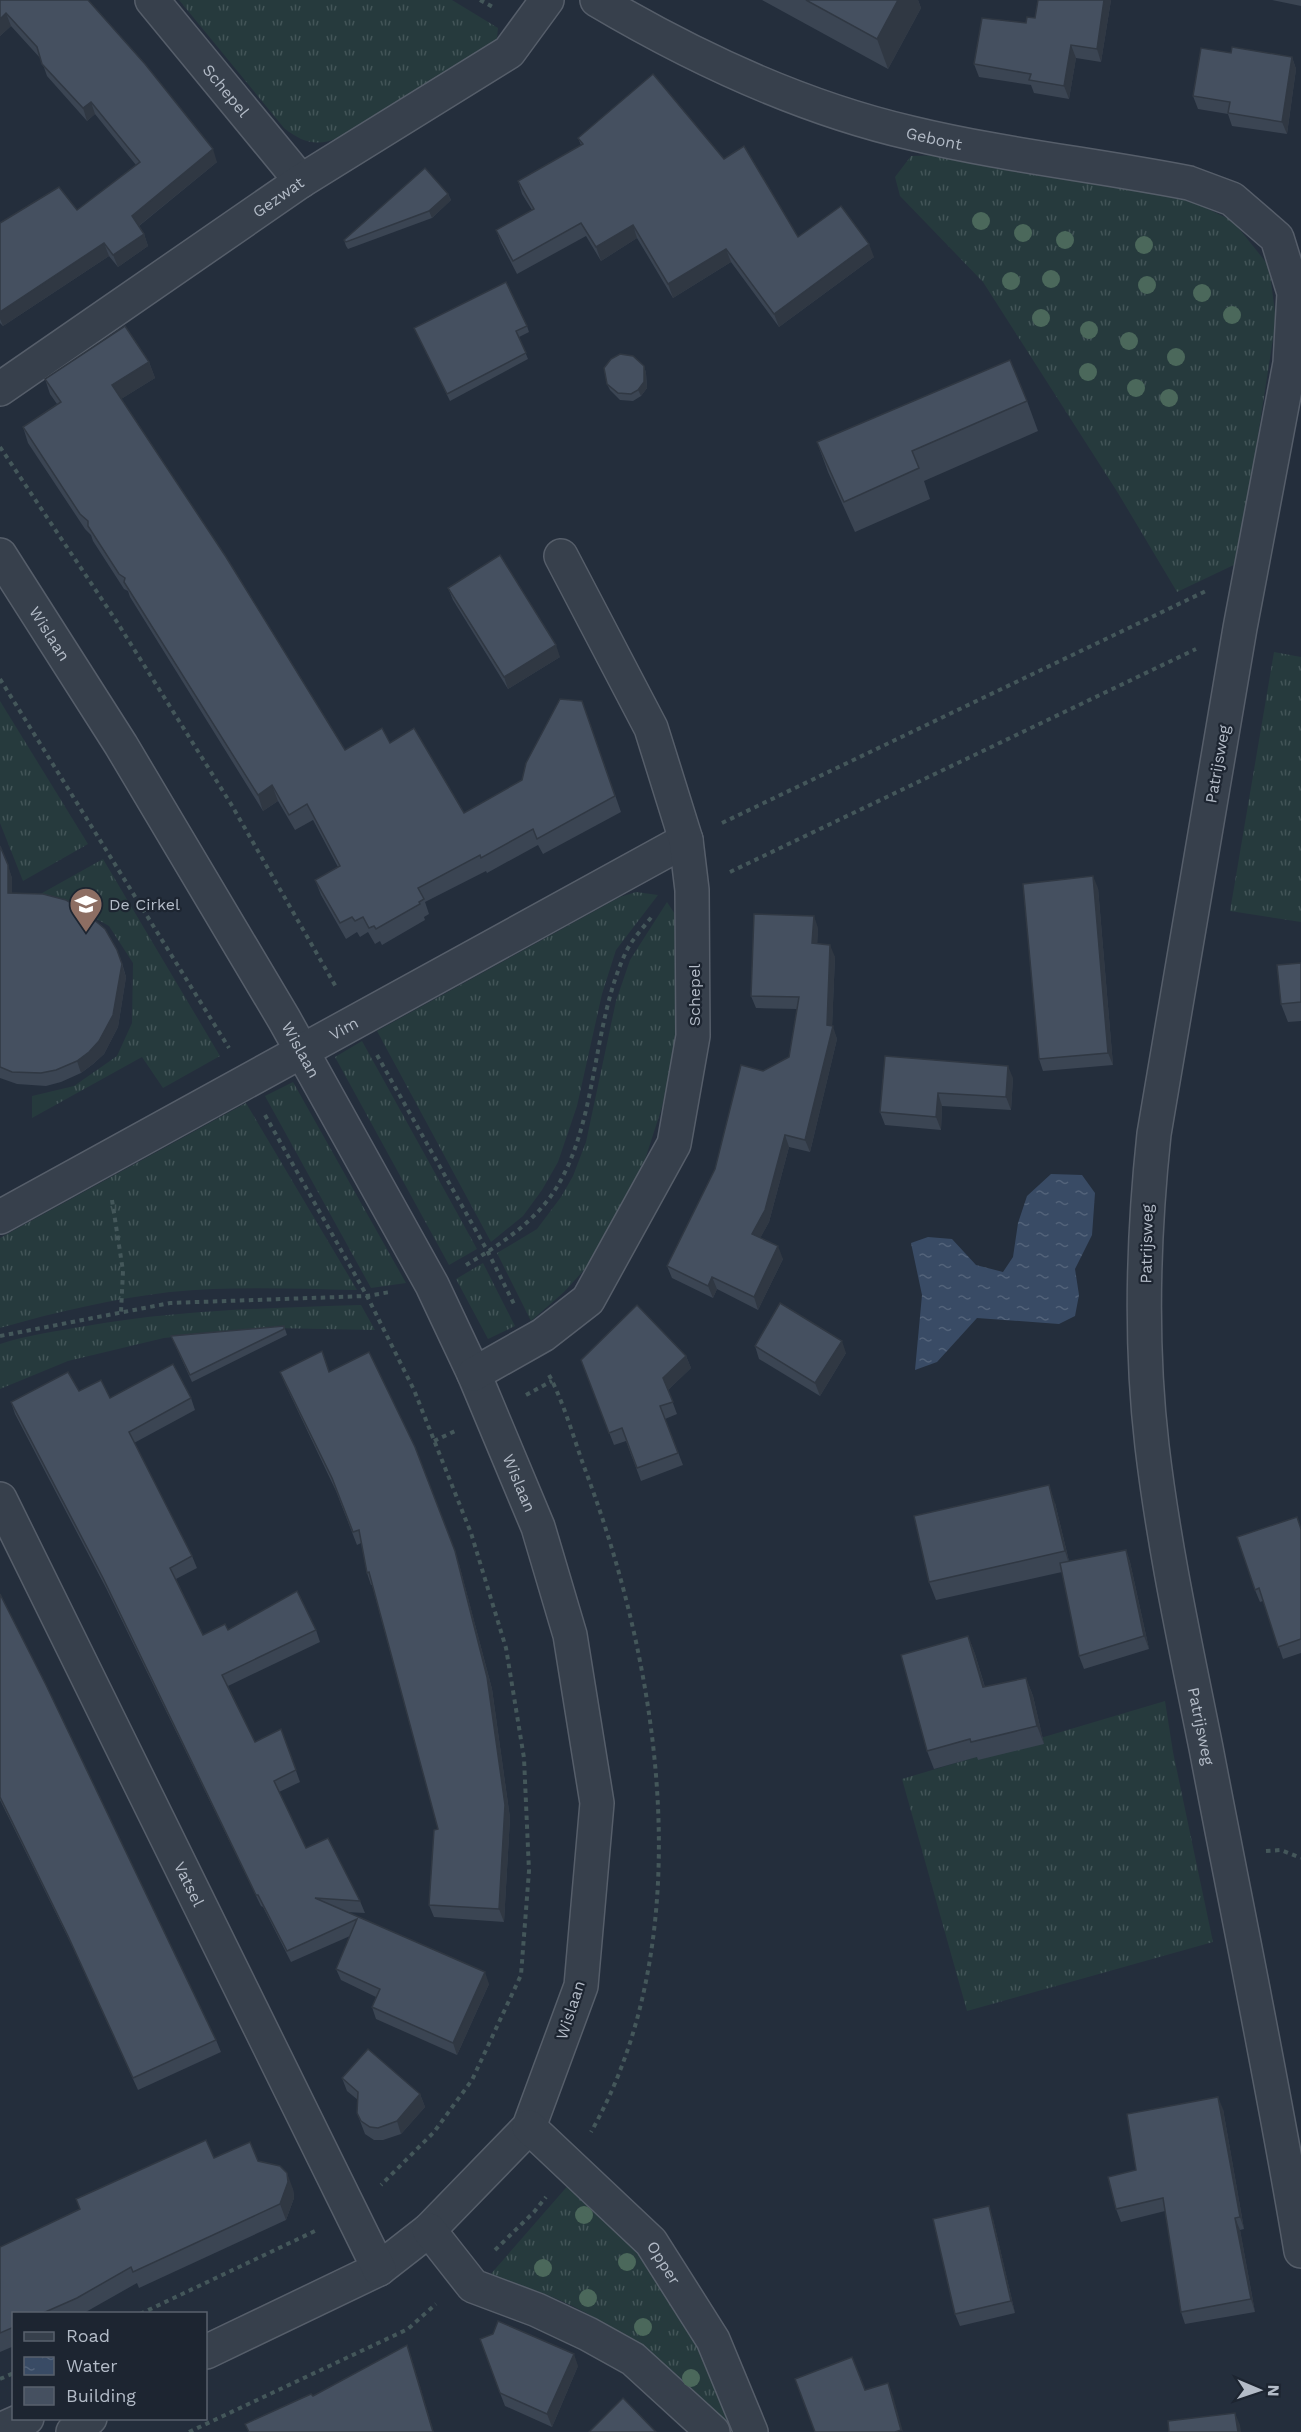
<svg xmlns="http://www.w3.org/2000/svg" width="1301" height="2432" viewBox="0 0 1301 2432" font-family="'Work Sans',sans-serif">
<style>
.grass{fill:url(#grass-tufts)}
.water{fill:url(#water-ripples)}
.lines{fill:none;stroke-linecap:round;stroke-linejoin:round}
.minor-casing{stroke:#565e6a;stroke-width:36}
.path{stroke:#44575a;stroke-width:4;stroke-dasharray:4.5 4.5;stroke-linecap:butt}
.minor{stroke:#37404c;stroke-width:33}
.tree{fill:#4b685b}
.wall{fill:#3b4553}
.shaded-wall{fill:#303843}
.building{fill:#455060;stroke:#303843;stroke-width:1.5}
.labels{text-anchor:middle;stroke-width:4.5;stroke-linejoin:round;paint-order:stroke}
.street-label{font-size:16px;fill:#b3bbc7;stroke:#1d2531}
.poi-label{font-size:16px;fill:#b3bbc7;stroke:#1d2531;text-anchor:start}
</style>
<defs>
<pattern id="grass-tufts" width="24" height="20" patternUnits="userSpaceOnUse" patternTransform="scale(1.5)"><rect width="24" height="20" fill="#263a3d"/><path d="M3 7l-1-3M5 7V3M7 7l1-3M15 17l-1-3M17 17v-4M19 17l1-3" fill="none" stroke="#435558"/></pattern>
<pattern id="water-ripples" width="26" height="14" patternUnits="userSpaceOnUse" patternTransform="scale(1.5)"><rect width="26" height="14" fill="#394b65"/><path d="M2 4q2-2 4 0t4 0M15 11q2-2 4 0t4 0" fill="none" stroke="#53637a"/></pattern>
</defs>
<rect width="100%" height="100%" fill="#242e3c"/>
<g class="grass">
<path d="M 179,0 L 452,0 L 498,28 L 497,38 L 491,48 L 342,136 C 319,147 304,144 284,128 Z"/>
<polygon points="941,155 1183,197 1233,221 1269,266 1276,320 1238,563 1177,592 1118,493 983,282 900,196 895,177 911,156"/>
<polygon points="1274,652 1301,657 1301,922 1230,911"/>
<polygon points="0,701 88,844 23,881 0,823"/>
<polygon points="103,859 220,1056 163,1088 142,1057 32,1118 32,1096 74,1086 117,1056 132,1023 133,963 109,926 75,907 35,897"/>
<polygon points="636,892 658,895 616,950 602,994 577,1106 558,1162 542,1190 523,1216 491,1242 377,1031 620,897"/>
<polygon points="667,902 681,923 680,994 674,1054 662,1107 642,1169 595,1258 564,1292 531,1321 497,1253 537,1229 561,1197 573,1176 586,1142 616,1001 630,960"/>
<polygon points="362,1041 477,1249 449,1265 335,1057"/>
<polygon points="293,1082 406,1283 371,1288 265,1096"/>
<path d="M 246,1103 L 357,1290 C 295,1289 231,1286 170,1292 C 112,1299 56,1312 0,1328 L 0,1238 Z"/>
<polygon points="483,1263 515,1326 488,1339 456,1279"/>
<path d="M 361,1305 L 375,1330 L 271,1328 L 164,1338 L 68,1361 L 0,1389 L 0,1344 C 28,1335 57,1331 86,1326 C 177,1310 269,1308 361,1305 Z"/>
<polygon points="1165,1701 1173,1752 1213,1942 967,2011 902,1779"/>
<path d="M 571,2182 L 650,2262 L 684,2317 L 740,2432 L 727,2432 C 693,2400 659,2365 622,2336 C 583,2306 537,2290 490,2275 Z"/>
</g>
<polygon class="water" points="1051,1174 1082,1175 1095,1193 1092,1235 1075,1269 1079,1295 1075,1316 1059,1324 977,1318 937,1362 915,1370 922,1295 911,1243 928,1237 952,1239 976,1265 1003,1272 1013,1257 1018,1223 1027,1196"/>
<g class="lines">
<defs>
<g id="minor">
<path id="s1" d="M 152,0 L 301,181"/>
<path id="s2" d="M 597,0 C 695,58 799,107 911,133 C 1002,155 1097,165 1189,183 L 1232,199 L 1277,238 L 1294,293 L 1290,363 L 1240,628 L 1154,1134 C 1143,1237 1140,1343 1152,1446 C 1164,1548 1186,1648 1206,1748 C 1238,1916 1273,2083 1301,2251"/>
<path id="s3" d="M 0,389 L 301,181 L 509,52 L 547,0"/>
<path id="s4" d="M 0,555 L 121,745 L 284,1019 L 432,1285 L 474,1374 L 538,1527 L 570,1635 L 597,1803 L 581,1986 L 529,2127 L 429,2230 L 379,2269 L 206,2352"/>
<path id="s5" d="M 0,1217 L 686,840"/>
<polyline points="474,1374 543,1335 588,1300 674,1144 693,1036 692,890 686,840 651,728 561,556"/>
<path id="s6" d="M 0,1499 L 379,2269"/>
<path id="s7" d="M 529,2127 L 651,2242 L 713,2340 L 751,2432"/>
<polyline points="429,2230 473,2286 537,2310 588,2334 633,2359 713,2432"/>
<polyline points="0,2430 27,2418"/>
<polyline points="73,2432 90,2418"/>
</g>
</defs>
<use href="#minor" class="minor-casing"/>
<g class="path">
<polyline points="480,0 493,7"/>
<polyline points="0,447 117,622 231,804 336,987"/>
<polyline points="0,679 229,1048"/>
<polyline points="722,823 1208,590"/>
<polyline points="730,872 1196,649"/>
<polyline points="377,1055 488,1252 515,1306"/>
<polyline points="265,1115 367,1296 414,1390 471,1533 506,1648 524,1758 529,1871 521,1975 472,2080 434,2132 381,2185"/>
<polyline points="112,1200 123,1271 121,1312"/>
<path d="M 466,1265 C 496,1247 526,1228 548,1200 C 599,1133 590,1027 626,952 C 632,939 644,927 653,915"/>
<polyline points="0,1336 170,1303 367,1296 390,1292"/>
<path d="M 549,1375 C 565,1405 574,1440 586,1472 C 661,1672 701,1938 591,2132"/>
<polyline points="526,1395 552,1381"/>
<polyline points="434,1441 455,1431"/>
<polyline points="1266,1851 1281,1850 1301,1858"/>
<polyline points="495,2250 534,2212 546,2197"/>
<polyline points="140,2314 317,2230"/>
<polyline points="0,2379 14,2373"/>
<polyline points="189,2432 408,2329 436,2304"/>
</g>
<use href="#minor" class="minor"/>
</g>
<g class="tree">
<circle cx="981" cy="221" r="9"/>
<circle cx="1023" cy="233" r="9"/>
<circle cx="1065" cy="240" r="9"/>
<circle cx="1144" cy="245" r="9"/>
<circle cx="1051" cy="279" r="9"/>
<circle cx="1011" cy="281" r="9"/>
<circle cx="1147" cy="285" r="9"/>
<circle cx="1202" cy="293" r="9"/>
<circle cx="1232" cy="315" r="9"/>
<circle cx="1041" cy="318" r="9"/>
<circle cx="1089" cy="330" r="9"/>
<circle cx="1129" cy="341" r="9"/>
<circle cx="1176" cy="357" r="9"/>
<circle cx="1088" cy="372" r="9"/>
<circle cx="1136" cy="388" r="9"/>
<circle cx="1169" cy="398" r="9"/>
<circle cx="584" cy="2215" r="9"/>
<circle cx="627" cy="2262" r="9"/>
<circle cx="543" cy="2268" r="9"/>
<circle cx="588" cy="2298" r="9"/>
<circle cx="643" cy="2327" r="9"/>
<circle cx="691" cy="2378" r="9"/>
</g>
<g class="wall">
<polygon points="0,0 217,162 139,226 144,234 148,246 118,267 109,256 3,326 0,323 0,223 77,210 136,165 95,114 87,121 47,76 41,59 11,26 0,36"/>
<polygon points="762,0 918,0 921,8 888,69"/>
<polygon points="1111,0 1101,62 1076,58 1069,99 1034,93 1031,85 979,77 974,64 1035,18"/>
<polygon points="1272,0 1301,0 1301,6"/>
<polygon points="1292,57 1296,69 1287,134 1232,126 1228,114 1198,109 1193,96"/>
<polygon points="578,138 724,159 798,237 874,257 779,327 731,262 673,298 637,238 601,261 586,236 517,274 501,243 496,230 532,210 522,194 518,181 581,145"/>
<polygon points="448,194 451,200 432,218 348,249 346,246 344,240"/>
<polygon points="527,326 529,332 519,337 528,359 450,401 414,328"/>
<polygon points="149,362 155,378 121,399 345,750 390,743 464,813 522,780 582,701 621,812 543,854 538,845 487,873 486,871 425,902 429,914 424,917 425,920 382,945 380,941 375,944 368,932 360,937 357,932 346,939 321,895 315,880 338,867 313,820 295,830 278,801 263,811 130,597 128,591 124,589 93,541 91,535 85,529 28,443 23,427 57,404 50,394 45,379"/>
<polygon points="644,366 646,373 647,388 641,396 633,401 620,400 610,390 607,384"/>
<polygon points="1027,401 1038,431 924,481 930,499 855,532 828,472 817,442"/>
<polygon points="448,588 560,657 508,689 453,600"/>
<polygon points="0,846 12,878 12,893 122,963 126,977 118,1027 104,1054 93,1064 81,1073 61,1082 46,1086 17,1084 0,1078"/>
<polygon points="1098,888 1113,1065 1043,1071 1039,1059"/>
<polygon points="818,928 817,943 835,957 832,1026 837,1039 810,1152 789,1147 769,1222 760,1238 783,1259 758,1310 717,1289 713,1298 672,1278 667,1266 763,1071 789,1057 797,1009 756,1008 751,996"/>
<polygon points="1301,963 1301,1021 1288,1022 1281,1004"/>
<polygon points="885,1056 1013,1078 1011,1110 942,1106 941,1130 885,1125 880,1112"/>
<polygon points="284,1326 287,1335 192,1382 171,1336"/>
<polygon points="755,1346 846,1353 820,1396 759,1359"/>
<polygon points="686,1356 691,1368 668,1390 677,1414 665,1419 683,1465 641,1481 626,1441 614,1445 581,1360"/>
<polygon points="280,1372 329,1372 459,1564 492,1689 510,1818 504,1922 434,1917 429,1905 438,1829 372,1585 371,1585 367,1573 361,1543 357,1545 336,1491 285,1384"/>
<polygon points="79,1391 110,1398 191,1398 195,1410 134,1443 192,1556 197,1568 176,1579 203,1635 228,1630 316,1630 320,1642 228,1686 255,1742 281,1729 300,1782 279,1792 306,1848 360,1901 365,1913 346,1912 489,1984 457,2055 376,2019 372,2007 376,1997 341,1980 336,1969 350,1936 291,1962 263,1907 261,1906 107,1590 15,1414 11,1402"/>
<polygon points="1055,1503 1069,1561 1126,1550 1130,1562 1149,1649 1084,1669 1079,1656 1062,1572 936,1600 929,1582"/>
<polygon points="1301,1528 1301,1653 1283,1659 1263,1601 1260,1602 1255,1590"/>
<polygon points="0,1594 216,2040 221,2052 138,2090 73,1948 0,1800"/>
<polygon points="968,1636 975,1654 985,1687 1026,1678 1033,1696 1044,1744 978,1760 977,1757 934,1769 927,1751"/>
<polygon points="342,2078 420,2094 425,2107 401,2134 383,2140 374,2140 365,2134 357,2113 358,2100 347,2091"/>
<polygon points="1223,2109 1244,2229 1240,2230 1255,2312 1185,2324 1181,2312 1165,2211 1121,2222 1116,2209 1136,2170"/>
<polygon points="214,2158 258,2161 293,2189 294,2198 286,2220 139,2288 137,2283 84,2313 14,2313 14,2346 0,2352 0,2247 80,2209 76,2199"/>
<polygon points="993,2219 1015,2313 960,2326 955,2314"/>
<polygon points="578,2366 552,2427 505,2406 500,2393"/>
</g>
<g class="shaded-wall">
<polygon points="898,0 918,0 921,8 888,69 877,39"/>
<polygon points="1104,0 1111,0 1101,62 1097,49"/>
<polygon points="6,13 11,26 0,36 0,19"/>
<polygon points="1071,45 1076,58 1069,99 1064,86"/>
<polygon points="1292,57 1296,69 1287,134 1282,122"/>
<polygon points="91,102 95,114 87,121 83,108"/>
<polygon points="213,149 217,162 136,228 132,216"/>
<polygon points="448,194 451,200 432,218 429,211"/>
<polygon points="633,225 637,238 601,261 596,247"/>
<polygon points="144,234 148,246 118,267 113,255"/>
<polygon points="104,243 109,256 3,326 0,319 0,312"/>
<polygon points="869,244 874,257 779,327 774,314"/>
<polygon points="726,249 731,262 673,298 668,284"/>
<polygon points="149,362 155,378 118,401 112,385"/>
<polygon points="644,366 646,373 647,388 641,396 638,390"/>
<polygon points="556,645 560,657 508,689 504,677"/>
<polygon points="272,785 278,801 263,811 258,795"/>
<polygon points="8,865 12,878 12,906 8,893"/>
<polygon points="1093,876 1098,888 1113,1065 1108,1053"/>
<polygon points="814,916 818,928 817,955 812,943"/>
<polygon points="830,945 835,957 832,1030 833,1026 837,1039 810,1152 805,1140 827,1025"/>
<polygon points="117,950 126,977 118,1027 104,1054 93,1064 81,1073 77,1061"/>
<polygon points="1008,1066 1013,1078 1011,1110 1006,1097"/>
<polygon points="938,1093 942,1106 941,1130 936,1117"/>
<polygon points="785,1135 789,1147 769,1222 756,1246 752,1234"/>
<polygon points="778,1246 783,1259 758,1310 754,1297"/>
<polygon points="712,1277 717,1289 713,1298 708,1286"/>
<polygon points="842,1341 846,1353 820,1396 815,1383"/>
<polygon points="686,1356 691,1368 668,1390 663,1378"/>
<polygon points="1049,1485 1055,1503 1071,1570 1065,1551"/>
<polygon points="1126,1550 1130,1562 1149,1649 1144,1636"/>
<polygon points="455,1551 459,1564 492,1689 510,1818 504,1922 499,1909"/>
<polygon points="968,1636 975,1654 990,1705 983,1687"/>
<polygon points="1026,1678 1033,1696 1044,1744 1037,1726"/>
<polygon points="485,1972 489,1984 457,2055 453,2043"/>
<polygon points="420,2094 425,2107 401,2134 397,2121"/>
<polygon points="1218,2097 1223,2109 1244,2229 1240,2217"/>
<polygon points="287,2173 293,2189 294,2198 286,2220 280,2204"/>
<polygon points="989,2206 993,2219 1015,2313 1011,2301"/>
<polygon points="1235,2218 1240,2230 1255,2312 1251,2299"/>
<polygon points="407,2345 411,2356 434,2432 433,2432"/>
<polygon points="574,2354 578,2366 552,2427 547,2414"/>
<polygon points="888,2383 893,2396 903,2432 901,2430"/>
<polygon points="1235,2413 1240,2425 1241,2432 1238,2432"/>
</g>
<g class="building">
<polygon points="0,0 88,0 145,64 213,149 132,216 144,234 113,255 104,243 0,312 0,223 59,187 77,210 140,162 91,102 83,108 42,64 37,47 6,13 0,19"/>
<polygon points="806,0 898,0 877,39"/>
<polygon points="1038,0 1104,0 1097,49 1071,45 1064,86 1029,80 1031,74 974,64 982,18 1026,23 1027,17 1035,18"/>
<polygon points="1232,47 1292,57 1282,122 1228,113 1230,102 1193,96 1201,48 1231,53"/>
<polygon points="653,74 724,159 744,146 798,237 841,206 869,244 774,314 726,249 668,284 633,225 596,247 581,223 513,261 496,230 534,209 518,181 583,144 578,138"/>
<polygon points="425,168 448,194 429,211 346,242 344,240"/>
<polygon points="506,282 527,326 516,331 526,353 447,394 414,328"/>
<polygon points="125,326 149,362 112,385 226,557 345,750 382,728 390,743 414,728 464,813 522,780 526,763 560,699 582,701 615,796 537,839 533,829 481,858 480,855 418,888 424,899 419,902 420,904 376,929 374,926 369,928 363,917 355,921 352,917 340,923 315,880 340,866 307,804 289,815 272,785 258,795 124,582 125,578 119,574 88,526 88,521 80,514 23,427 61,402 45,379"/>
<polygon points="620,354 633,356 644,366 644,382 638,390 631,394 618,393 607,384 604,368 611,359"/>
<polygon points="1010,360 1027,401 912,451 919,468 844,502 817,442"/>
<polygon points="500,555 556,645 504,677 448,588"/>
<polygon points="0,846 8,865 8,893 43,894 66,900 80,908 105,929 117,950 122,964 113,1015 99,1041 89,1052 77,1061 56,1070 41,1073 12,1072 0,1067"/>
<polygon points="1093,876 1108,1053 1039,1059 1023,884"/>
<polygon points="754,914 814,916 812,943 830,945 827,1025 833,1026 805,1140 785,1135 765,1210 752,1234 778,1246 754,1297 712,1277 708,1286 667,1266 715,1169 741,1065 763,1071 789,1057 799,997 751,996"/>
<polygon points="1301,963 1301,1002 1281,1004 1277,965"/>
<polygon points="885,1056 1008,1066 1006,1097 938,1093 936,1117 880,1112"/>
<polygon points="780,1303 842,1341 815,1383 755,1346"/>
<polygon points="637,1305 686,1356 663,1378 673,1402 660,1406 678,1453 637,1468 622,1428 609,1433 581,1360"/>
<polygon points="284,1326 284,1329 190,1375 171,1336"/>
<polygon points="322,1351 329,1372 369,1352 415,1447 455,1551 487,1677 505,1805 499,1909 429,1905 434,1830 438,1829 369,1572 367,1573 359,1530 353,1532 332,1478 280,1372"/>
<polygon points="173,1364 191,1398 129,1432 192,1556 170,1568 203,1635 225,1624 228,1630 297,1591 316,1630 222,1675 255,1742 281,1729 296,1770 274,1781 306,1848 328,1838 360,1901 315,1898 485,1972 453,2043 372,2007 380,1989 336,1969 357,1919 287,1951 258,1895 256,1895 103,1578 11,1402 68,1372 79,1391 101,1380 110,1398"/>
<polygon points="1049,1485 1065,1551 929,1582 914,1516"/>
<polygon points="1297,1517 1301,1529 1301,1639 1278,1647 1259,1588 1255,1590 1237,1537"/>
<polygon points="1126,1550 1144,1636 1079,1656 1060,1563"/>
<polygon points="0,1594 46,1685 216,2040 133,2078 68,1936 0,1797"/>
<polygon points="968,1636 983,1687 1026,1678 1037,1726 971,1742 970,1739 927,1751 901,1655"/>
<polygon points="368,2049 420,2094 397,2121 378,2128 370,2127 361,2121 357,2113 358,2092 342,2078"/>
<polygon points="1218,2097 1240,2217 1235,2218 1251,2299 1181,2312 1163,2198 1116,2209 1108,2177 1136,2170 1127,2114"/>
<polygon points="206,2140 214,2158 250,2142 258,2161 280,2166 287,2173 288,2182 280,2204 133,2272 131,2267 77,2298 43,2313 14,2313 14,2327 0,2333 0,2247 80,2209 76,2199"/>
<polygon points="989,2206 1011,2301 955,2314 933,2219"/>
<polygon points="498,2321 574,2354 547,2414 500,2393 480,2339 493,2334"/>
<polygon points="407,2345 433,2432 249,2432 245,2424 311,2394 313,2396"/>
<polygon points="852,2357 865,2390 888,2383 901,2430 895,2432 815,2432 795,2379"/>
<polygon points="623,2398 656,2432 589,2432"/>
<polygon points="1235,2413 1238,2432 1169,2432 1168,2421"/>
</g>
<defs>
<symbol id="school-pin" viewBox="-11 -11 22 30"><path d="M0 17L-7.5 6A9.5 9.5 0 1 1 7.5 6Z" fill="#8d6e63" stroke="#1d2531"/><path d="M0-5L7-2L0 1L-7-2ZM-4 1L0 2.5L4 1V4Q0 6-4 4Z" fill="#fff"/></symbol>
</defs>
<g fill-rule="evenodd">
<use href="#school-pin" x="67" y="885" width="38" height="52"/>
</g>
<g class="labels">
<g class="street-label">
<text dy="6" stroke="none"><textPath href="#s1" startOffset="117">Schepel</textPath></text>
<text dy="6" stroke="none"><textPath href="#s2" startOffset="366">Gebont</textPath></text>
<text dy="6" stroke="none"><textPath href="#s3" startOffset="338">Gezwat</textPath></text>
<text dy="6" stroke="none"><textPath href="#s4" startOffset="93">Wislaan</textPath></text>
<text transform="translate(1217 764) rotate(-80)" y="6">Patrijsweg</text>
<text transform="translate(694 995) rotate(-90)" y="6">Schepel</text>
<text dy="6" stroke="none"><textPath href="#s5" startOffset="392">Vim</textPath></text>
<text dy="6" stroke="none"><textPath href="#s4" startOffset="579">Wislaan</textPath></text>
<text transform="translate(1146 1244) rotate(-89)" y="6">Patrijsweg</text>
<text dy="6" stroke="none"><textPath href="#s4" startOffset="1065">Wislaan</textPath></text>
<text dy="6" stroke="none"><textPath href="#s2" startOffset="2238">Patrijsweg</textPath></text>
<text dy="6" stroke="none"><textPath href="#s6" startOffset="429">Vatsel</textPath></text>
<text transform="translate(570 2010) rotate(-72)" y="6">Wislaan</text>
<text dy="6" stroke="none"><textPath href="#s7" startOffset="192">Opper</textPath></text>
</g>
<g class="poi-label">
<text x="109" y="910">De Cirkel</text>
</g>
</g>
<rect x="12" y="2312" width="195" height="108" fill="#1d2531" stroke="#59616d" stroke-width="1.5"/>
<rect x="24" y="2332" width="30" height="9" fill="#37404c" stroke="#59616d" stroke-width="1.5"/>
<text x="66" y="2342" font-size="18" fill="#b3bbc7">Road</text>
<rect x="24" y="2357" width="30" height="18" fill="url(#water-ripples)" stroke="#59616d" stroke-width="1.5"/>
<text x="66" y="2372" font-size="18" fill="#b3bbc7">Water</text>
<rect x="24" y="2387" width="30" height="18" fill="#455060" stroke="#59616d" stroke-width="1.5"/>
<text x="66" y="2402" font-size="18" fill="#b3bbc7">Building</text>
<g transform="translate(1259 2390) rotate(92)" stroke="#1d2531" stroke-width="4.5" paint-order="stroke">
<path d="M0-4.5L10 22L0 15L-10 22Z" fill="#b3bbc7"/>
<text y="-9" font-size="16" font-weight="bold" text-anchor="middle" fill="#b3bbc7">N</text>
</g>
</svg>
